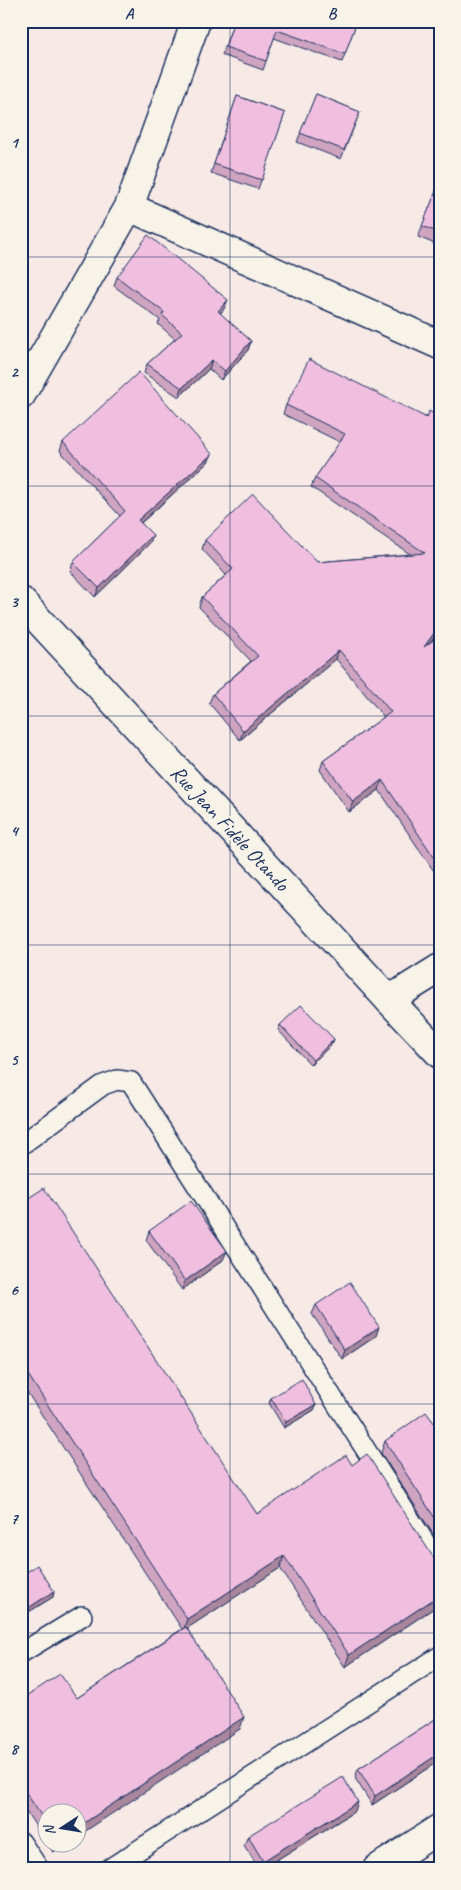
<svg xmlns="http://www.w3.org/2000/svg" width="461" height="1890" viewBox="0 0 461 1890" font-family="Caveat,sans-serif">
<style>
.lines{fill:none;stroke-linecap:round;stroke-linejoin:round}
.service-casing{stroke:#1b2f5e;stroke-width:22}
.minor-casing{stroke:#1b2f5e;stroke-width:31}
.tertiary-casing{stroke:#1b2f5e;stroke-width:31}
.service{stroke:#f7f3e8;stroke-width:19}
.minor{stroke:#f7f3e8;stroke-width:28}
.tertiary{stroke:#f7f3e8;stroke-width:28}
.wall{fill:#cea4c1;stroke:#1b2f5e}
.shaded-wall{fill:#a8869d;stroke:#1b2f5e}
.building{fill:#f0bfe0;stroke:#1b2f5e}
.grid{fill:none;stroke:#1b2f5e;stroke-width:1;stroke-opacity:0.55}
.labels{text-anchor:middle;stroke-width:4.5;stroke-linejoin:round;paint-order:stroke}
.street-label{font-size:21px;fill:#1b2f5e;stroke:#f7f3e8}
.neatline{fill:none;stroke:#1b2f5e;stroke-width:2}
.grid-label{font-size:16px;text-anchor:middle;font-weight:bold;fill:#1b2f5e}
</style>
<rect width="100%" height="100%" fill="#f6e9e6"/>
<filter id="ink" filterUnits="userSpaceOnUse"><feTurbulence type="fractalNoise" baseFrequency=".02" numOctaves="2"/><feDisplacementMap in="SourceGraphic" scale="10" xChannelSelector="R" yChannelSelector="G"/><feConvolveMatrix kernelMatrix="1 2 1 2 8 2 1 2 1" color-interpolation-filters="sRGB"/></filter>
<g filter="url(#ink)">
<g class="lines">
<defs>
<g id="service">
<polyline points="21,1145 103,1085 117,1080 131,1082 440,1566"/>
<polyline points="21,1653 82,1616"/>
<polyline points="21,1842 39,1869"/>
<polyline points="109,1869 440,1656"/>
</g>
<g id="minor">
<polyline points="129,207 440,345"/>
<polyline points="21,395 129,207 196,21"/>
<polyline points="389,1000 440,968"/>
</g>
<g id="tertiary">
<polyline points="21,601 389,1000 440,1054"/>
<polyline points="377,1869 440,1828"/>
</g>
</defs>
<use href="#service" class="service-casing"/>
<use href="#minor" class="minor-casing"/>
<use href="#tertiary" class="tertiary-casing"/>
<use href="#service" class="service"/>
<use href="#minor" class="minor"/>
<use href="#tertiary" class="tertiary"/>
</g>
<g class="wall">
<polygon points="234,21 357,21 342,62 274,38 263,70 222,55"/>
<polygon points="316,94 360,112 341,159 297,142"/>
<polygon points="237,96 285,113 258,189 211,173"/>
<polygon points="440,181 440,246 418,237"/>
<polygon points="117,277 224,309 220,314 251,341 248,350 221,380 209,369 179,397 144,373 147,364 175,339 158,324 160,320 114,286"/>
<polygon points="286,405 440,418 440,629 431,642 440,635 440,880 379,790 349,812 320,770 323,761 384,717 336,659 240,740 209,703 213,694 251,661 199,607 202,597 226,575 202,549 205,540 317,562 410,554 311,487 315,478 340,442 283,414"/>
<polygon points="63,442 212,454 208,462 141,523 150,543 95,597 70,571 73,562 120,516 60,451"/>
<polygon points="280,1025 334,1039 332,1044 311,1065 278,1030"/>
<polygon points="21,1203 257,1514 352,1465 435,1560 440,1564 440,1604 345,1667 280,1568 187,1628 240,1729 48,1812 48,1842 68,1842 53,1852 21,1804 21,1700 77,1698 182,1629 21,1383"/>
<polygon points="149,1231 223,1260 182,1290 146,1240"/>
<polygon points="316,1305 376,1336 342,1359 312,1314"/>
<polygon points="271,1398 316,1405 314,1410 284,1428 269,1403"/>
<polygon points="440,1431 440,1545 381,1453 385,1441"/>
<polygon points="21,1576 54,1591 53,1597 22,1616 21,1614"/>
<polygon points="440,1716 440,1760 372,1805 355,1778 358,1769"/>
<polygon points="355,1811 262,1869 259,1869 244,1845 248,1836"/>
</g>
<g class="shaded-wall">
<polygon points="228,300 224,309 214,320 218,311"/>
<polygon points="251,341 248,350 221,380 225,371"/>
<polygon points="212,360 209,369 179,397 182,388"/>
<polygon points="212,454 208,462 135,528 138,520"/>
<polygon points="153,535 150,543 95,597 99,588"/>
<polygon points="440,625 440,629 421,656 424,647"/>
<polygon points="339,650 336,659 240,740 243,731"/>
<polygon points="382,780 379,790 349,812 353,802"/>
<polygon points="334,1039 332,1044 311,1065 313,1060"/>
<polygon points="227,1251 223,1260 182,1290 185,1281"/>
<polygon points="379,1327 376,1336 342,1359 345,1350"/>
<polygon points="316,1405 314,1410 284,1428 286,1422"/>
<polygon points="284,1556 280,1568 183,1631 187,1619"/>
<polygon points="54,1591 53,1597 22,1616 24,1611"/>
<polygon points="440,1595 440,1604 345,1667 349,1655"/>
<polygon points="244,1717 240,1729 78,1836 78,1827"/>
<polygon points="440,1753 440,1760 372,1805 375,1796"/>
<polygon points="358,1802 355,1811 262,1869 261,1869 263,1861"/>
<polygon points="56,1842 68,1842 53,1852"/>
</g>
<g class="building">
<polygon points="234,21 357,21 345,54 277,30 266,61 225,47"/>
<polygon points="316,94 360,112 344,150 300,133"/>
<polygon points="237,96 285,113 262,180 214,164"/>
<polygon points="440,181 440,233 422,226"/>
<polygon points="148,235 228,300 218,311 251,341 225,371 212,360 182,388 147,364 182,333 162,315 164,312 117,277"/>
<polygon points="309,359 427,418 429,411 440,418 440,625 424,647 440,635 440,866 382,780 353,802 323,761 391,712 339,650 243,731 213,694 258,656 202,597 233,569 205,540 253,494 317,562 425,553 315,478 345,434 286,405"/>
<polygon points="139,372 212,454 138,520 153,535 99,588 73,562 125,511 63,442"/>
<polygon points="301,1005 334,1039 313,1060 280,1025"/>
<polygon points="44,1188 257,1514 346,1455 352,1465 367,1454 435,1560 440,1564 440,1595 349,1655 284,1556 187,1619 21,1364 21,1203"/>
<polygon points="191,1201 227,1251 185,1281 149,1231"/>
<polygon points="350,1282 379,1327 345,1350 316,1305"/>
<polygon points="302,1379 316,1405 286,1422 271,1398"/>
<polygon points="426,1412 440,1431 440,1526 385,1441"/>
<polygon points="37,1565 54,1591 24,1611 21,1606 21,1576"/>
<polygon points="186,1627 244,1717 78,1827 78,1812 48,1812 48,1826 21,1785 21,1700 60,1674 77,1698"/>
<polygon points="440,1716 440,1753 375,1796 358,1769"/>
<polygon points="343,1777 358,1802 263,1861 248,1836"/>
</g>
</g>
<path class="grid" d="M 230,21 L 230,1869M 21,257 L 440,257M 21,486 L 440,486M 21,716 L 440,716M 21,945 L 440,945M 21,1174 L 440,1174M 21,1404 L 440,1404M 21,1633 L 440,1633"/>
<g class="labels">
<g class="street-label">
<text transform="translate(230 828) rotate(47)" y="7">Rue Jean Fidèle Otando</text>
</g>
</g>
<rect width="461" height="1890" fill="none" stroke="#f7f3e8" stroke-width="55"/>
<g transform="translate(62 1828) rotate(258)"><circle r="24" fill="#f7f3e8" stroke="#9fa5b1"/>
<path d="M0-4L9 19L0 12L-9 19Z" fill="#1b2f5e"/>
<text y="-8" font-size="14" font-weight="bold" text-anchor="middle" fill="#1b2f5e">N</text>
</g>
<rect x="28" y="28" width="406" height="1834" class="neatline"/>
<g class="grid-label">
<text x="129" y="19">A</text>
<text x="332" y="19">B</text>
<text x="14" y="148">1</text>
<text x="14" y="377">2</text>
<text x="14" y="607">3</text>
<text x="14" y="836">4</text>
<text x="14" y="1065">5</text>
<text x="14" y="1295">6</text>
<text x="14" y="1524">7</text>
<text x="14" y="1754">8</text>
</g>
</svg>
